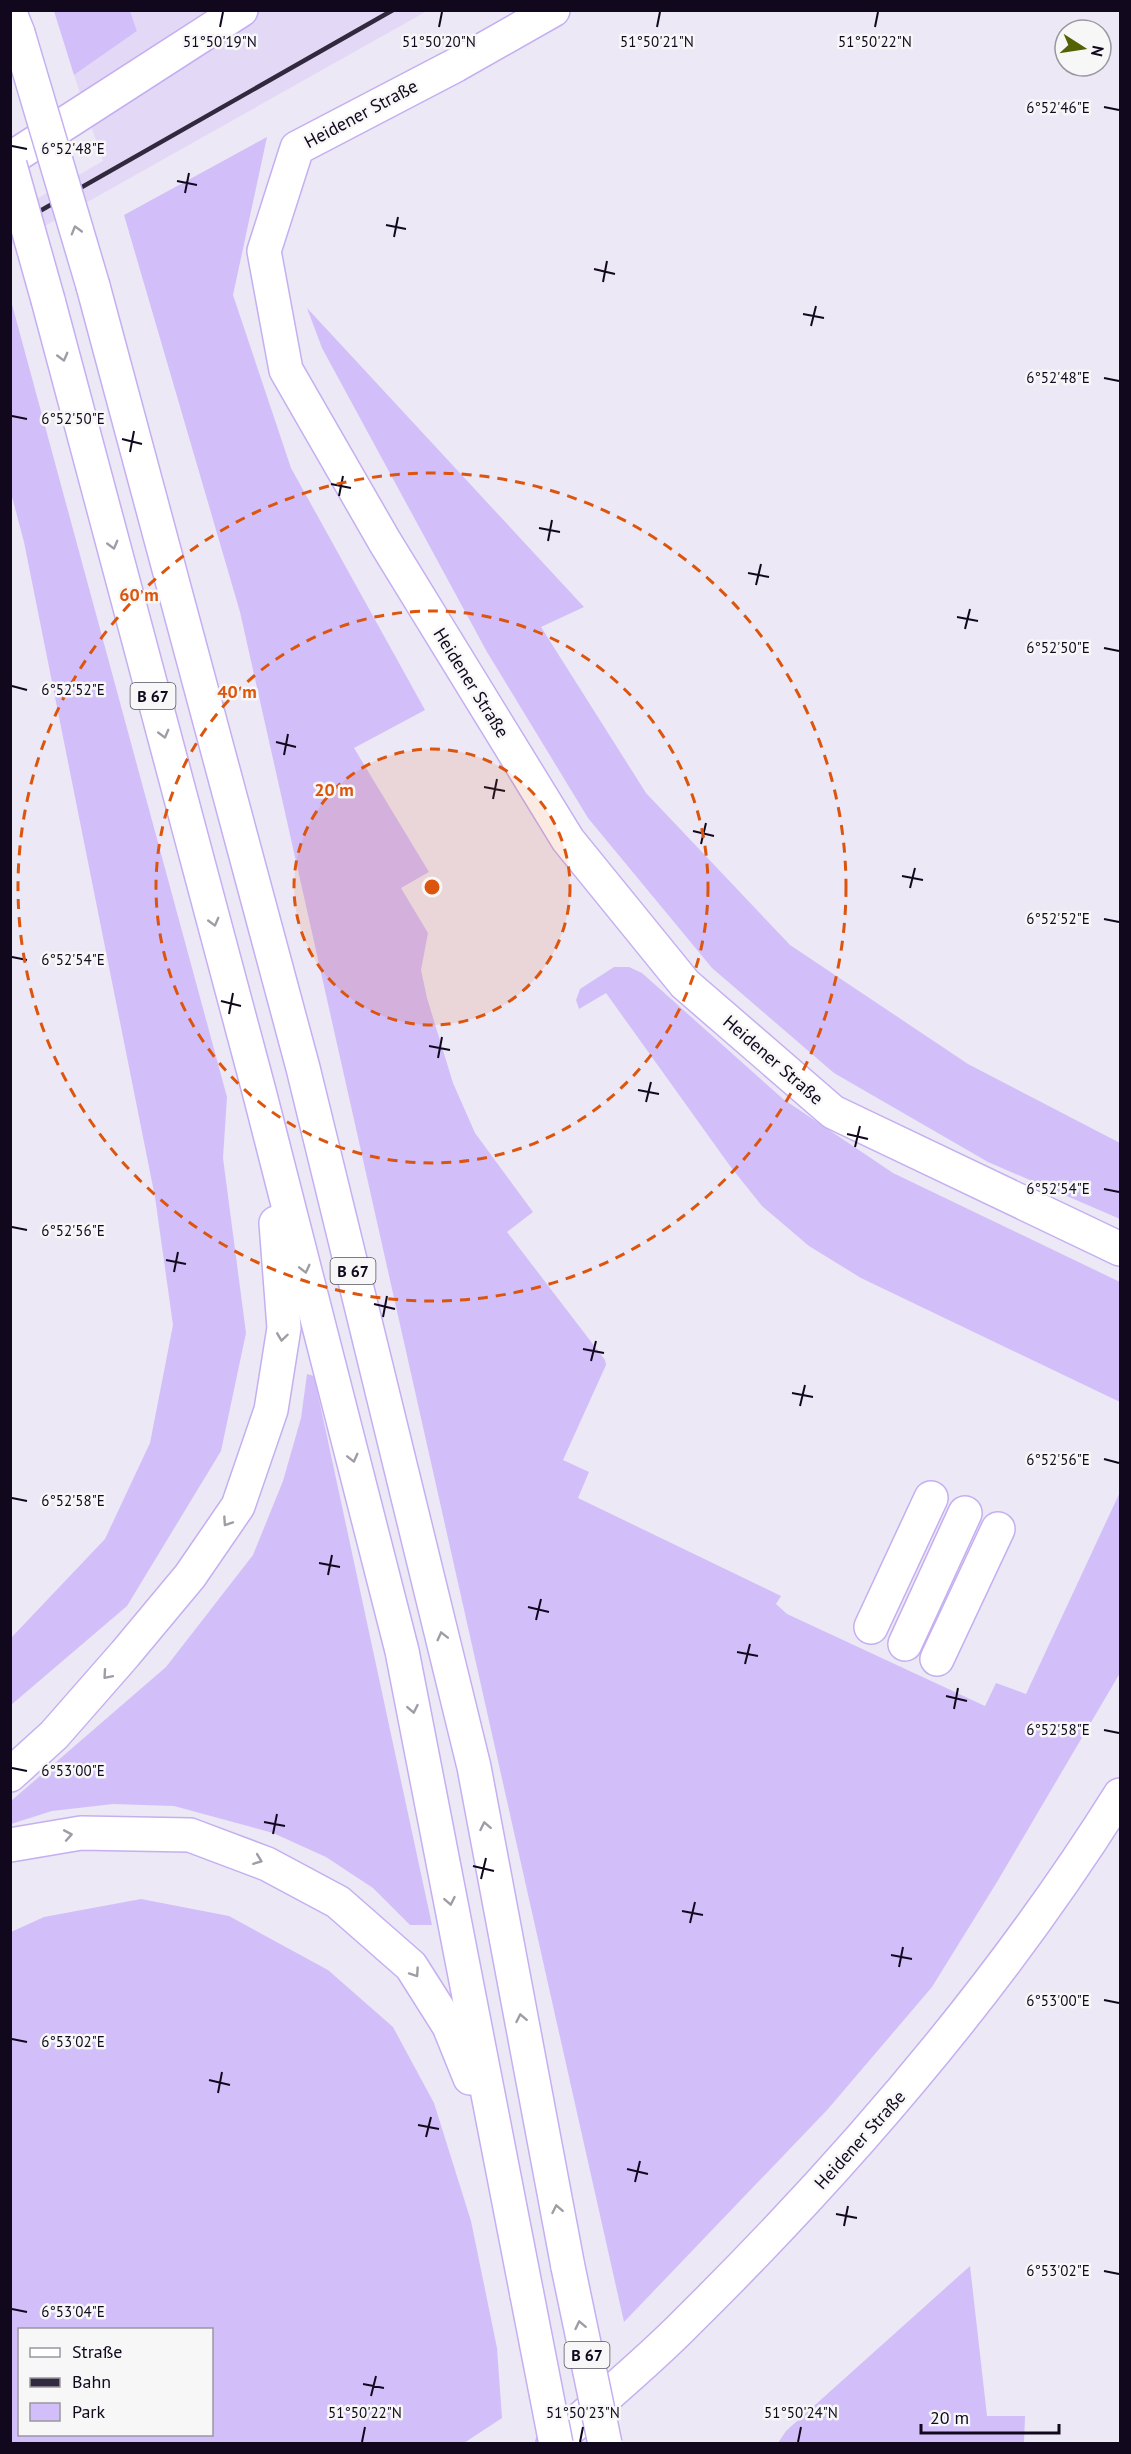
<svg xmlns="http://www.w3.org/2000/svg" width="1131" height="2454" viewBox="0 0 1131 2454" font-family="'PT Sans',sans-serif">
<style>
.built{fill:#e3d9f7}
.green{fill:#d2bff9;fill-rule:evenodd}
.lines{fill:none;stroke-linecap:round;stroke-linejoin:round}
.minor-casing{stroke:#c5aff1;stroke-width:36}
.major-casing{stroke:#c5aff1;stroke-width:36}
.highway-casing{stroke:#c5aff1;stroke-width:36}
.minor{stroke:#fff;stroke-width:33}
.major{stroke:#fff;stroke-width:33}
.highway{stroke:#fff;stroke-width:33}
.rail{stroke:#31293d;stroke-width:4.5}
.highway-bridge-casing{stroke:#c5aff1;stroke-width:36;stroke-linecap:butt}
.highway-bridge{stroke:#fff;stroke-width:33}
.oneway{stroke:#a09ca5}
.ticks{fill:none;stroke:#11081e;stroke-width:2}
.ring{fill:none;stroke:#dd550d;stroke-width:3;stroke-dasharray:10 8}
.labels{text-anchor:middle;stroke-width:5;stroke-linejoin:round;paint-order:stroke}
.shield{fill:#f7f7f7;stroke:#56505f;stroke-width:1.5}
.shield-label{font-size:16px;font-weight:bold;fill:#11081e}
.street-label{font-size:18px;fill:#11081e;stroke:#f7f7f7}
.ticks-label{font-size:15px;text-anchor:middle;fill:#11081e;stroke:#f7f7f7;stroke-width:5;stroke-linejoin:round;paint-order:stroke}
.centre{fill:#dd550d;stroke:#f7f7f7;stroke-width:3}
.ring-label{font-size:18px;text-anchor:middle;font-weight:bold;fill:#dd550d;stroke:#f7f7f7;stroke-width:5;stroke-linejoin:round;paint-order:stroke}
</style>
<rect width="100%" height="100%" fill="#ece8f5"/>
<polygon class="built" points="130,11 427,11 11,245 10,214 103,161 74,75 137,31"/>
<g class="green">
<polygon points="54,11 130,11 137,31 74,75"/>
<polygon points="267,137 233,295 291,468 425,710 354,748 429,872 401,888 428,933 421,970 427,998 453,1083 475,1133 533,1212 507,1232 605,1360 606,1365 563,1460 589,1472 578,1498 781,1596 776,1604 787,1614 985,1706 996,1683 1026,1694 1120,1492 1120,1673 997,1882 932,1987 828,2109 624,2322 240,612 124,215"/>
<polygon points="10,297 227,1097 223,1158 246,1333 221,1451 127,1606 11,1705 11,1638 105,1539 150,1443 173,1325 155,1197 24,542 11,493"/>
<polygon points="307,308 584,607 541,627 646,793 790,945 968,1064 1120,1143 1120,1219 988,1162 834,1073 712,968 588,818 487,652 322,348"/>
<polygon points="614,967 629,967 642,973 783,1099 893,1173 1120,1282 1120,1402 861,1278 809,1246 762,1206 730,1166 606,993 579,1009 576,1000 580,989"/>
<polygon points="307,1374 314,1376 432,1925 410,1925 373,1888 326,1857 273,1833 174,1806 113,1804 52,1811 11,1824 11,1801 166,1667 253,1555 283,1481 301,1418"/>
<path d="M 141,1899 L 229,1916 L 328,1970 L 393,2027 L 434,2103 L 471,2221 L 497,2348 L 502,2418 L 464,2443 L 11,2443 L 11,1932 L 44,1917 ZM 20,2330 L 212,2330 L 212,2434 L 20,2434 Z"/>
<polygon points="970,2266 987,2416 1025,2416 1024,2443 778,2443 786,2431"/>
</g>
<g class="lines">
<defs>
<g id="minor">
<polyline points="553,10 456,65 297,148 264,251 286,370 385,542 568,840 685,984 833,1112 1120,1249"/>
<polyline points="10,159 241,10"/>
<polyline points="871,1627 931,1498"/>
<polyline points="905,1644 965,1513"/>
<polyline points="937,1659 998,1529"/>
</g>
<path id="major" d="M 553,2444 C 597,2403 645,2365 687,2322 C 849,2162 999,1988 1120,1795"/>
<g id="highway">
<polyline points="10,13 18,33"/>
<polyline points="93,286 303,1068 474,1767 568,2267"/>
<polyline points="48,300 259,1091 402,1651 527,2295"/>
<polyline points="10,1775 54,1735 125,1654 190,1576 238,1506 271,1410 284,1328 276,1223"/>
<polyline points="10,1845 81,1833 190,1835 267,1864 338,1902 411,1966 449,2026 470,2078"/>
</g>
</defs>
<use href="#minor" class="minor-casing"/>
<use href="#major" class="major-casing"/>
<use href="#highway" class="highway-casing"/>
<use href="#minor" class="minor"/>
<use href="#major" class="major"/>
<use href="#highway" class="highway"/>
<polyline class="rail" points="10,228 393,10"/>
<defs>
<g id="highway-bridge">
<polyline points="18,33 93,286"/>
<polyline points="10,165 48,300"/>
<polyline points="568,2267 605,2444"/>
<polyline points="527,2295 556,2444"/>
</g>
</defs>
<use href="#highway-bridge" class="highway-bridge-casing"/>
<use href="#highway-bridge" class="highway-bridge"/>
</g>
<defs><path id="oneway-chevron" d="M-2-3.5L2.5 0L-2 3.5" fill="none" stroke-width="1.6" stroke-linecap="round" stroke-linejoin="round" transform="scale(1.5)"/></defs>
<g class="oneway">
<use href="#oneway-chevron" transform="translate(76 230) rotate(-106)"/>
<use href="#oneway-chevron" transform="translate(63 357) rotate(75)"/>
<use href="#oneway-chevron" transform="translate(113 545) rotate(75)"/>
<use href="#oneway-chevron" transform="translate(164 734) rotate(75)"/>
<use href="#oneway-chevron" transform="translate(214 922) rotate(75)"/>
<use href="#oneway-chevron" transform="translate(305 1269) rotate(76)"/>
<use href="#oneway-chevron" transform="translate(282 1337) rotate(98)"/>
<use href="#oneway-chevron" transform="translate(353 1458) rotate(76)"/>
<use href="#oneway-chevron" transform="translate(227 1522) rotate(124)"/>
<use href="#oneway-chevron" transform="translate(442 1636) rotate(-104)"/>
<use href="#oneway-chevron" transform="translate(107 1675) rotate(131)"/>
<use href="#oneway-chevron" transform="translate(413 1709) rotate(79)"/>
<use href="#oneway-chevron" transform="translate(485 1826) rotate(-101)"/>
<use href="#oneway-chevron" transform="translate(68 1835) rotate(-10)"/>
<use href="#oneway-chevron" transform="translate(258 1860) rotate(21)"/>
<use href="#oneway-chevron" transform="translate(450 1901) rotate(79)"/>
<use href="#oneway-chevron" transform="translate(415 1973) rotate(56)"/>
<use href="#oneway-chevron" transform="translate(521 2018) rotate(-101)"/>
<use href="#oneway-chevron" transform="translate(557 2209) rotate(-101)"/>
<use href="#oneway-chevron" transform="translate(580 2325) rotate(-102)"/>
</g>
<path class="ticks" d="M 220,27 L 223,12M 439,27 L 442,12M 657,27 L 660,12M 875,27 L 878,12M 1104,107 L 1119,110M 12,146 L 27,149M 177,181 L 197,185M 185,193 L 189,173M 386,225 L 406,229M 394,237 L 398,217M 594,269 L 615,274M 603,282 L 607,261M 803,314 L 824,318M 811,326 L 816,306M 1104,378 L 1119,381M 12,416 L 27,419M 122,439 L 142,444M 130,452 L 134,431M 331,484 L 351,488M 339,496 L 343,476M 539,528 L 560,532M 548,541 L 552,520M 748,573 L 769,577M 756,585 L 761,564M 957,617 L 978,621M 965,629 L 970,609M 1104,648 L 1119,651M 12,686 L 27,690M 276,742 L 296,747M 284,755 L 288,734M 484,787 L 505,791M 493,799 L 497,779M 693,831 L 714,836M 701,844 L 706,823M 902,876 L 923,880M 910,888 L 915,868M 1104,919 L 1119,922M 12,957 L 27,960M 221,1001 L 241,1006M 229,1014 L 233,993M 429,1046 L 450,1050M 438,1058 L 442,1037M 638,1090 L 659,1094M 646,1102 L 651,1082M 847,1134 L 868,1139M 855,1147 L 860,1126M 1104,1189 L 1119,1192M 12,1227 L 27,1230M 166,1260 L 186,1264M 174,1272 L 178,1252M 374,1304 L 395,1309M 383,1317 L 387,1296M 583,1349 L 604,1353M 591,1361 L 596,1341M 792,1393 L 813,1397M 800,1406 L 805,1385M 1104,1459 L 1119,1463M 12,1498 L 27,1501M 319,1563 L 340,1567M 328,1575 L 332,1555M 528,1607 L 549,1612M 536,1620 L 541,1599M 737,1652 L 758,1656M 745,1664 L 750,1644M 946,1696 L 967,1701M 954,1709 L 958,1688M 1104,1730 L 1119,1733M 12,1768 L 27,1771M 264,1822 L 285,1826M 273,1834 L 277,1814M 473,1866 L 494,1871M 481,1879 L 486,1858M 682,1911 L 703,1915M 690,1923 L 695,1902M 891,1955 L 912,1959M 899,1967 L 903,1947M 1104,2000 L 1119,2003M 12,2039 L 27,2042M 209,2080 L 230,2085M 218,2093 L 222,2072M 418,2125 L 439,2129M 426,2137 L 431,2117M 627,2169 L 648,2174M 635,2182 L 640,2161M 836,2214 L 857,2218M 844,2226 L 848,2206M 1104,2271 L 1119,2274M 12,2309 L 27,2312M 363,2384 L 384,2388M 371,2396 L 376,2376M 362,2442 L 365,2427M 580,2442 L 583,2427M 798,2442 L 801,2427"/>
<circle cx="432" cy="887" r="138" fill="#dd550d" fill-opacity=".12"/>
<g class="ring">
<circle cx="432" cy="887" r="138"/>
<circle cx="432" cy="887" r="276"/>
<circle cx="432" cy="887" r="414"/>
</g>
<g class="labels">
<g class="shield">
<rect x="130.5" y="683" width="45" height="26" rx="4.5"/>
<rect x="330.5" y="1258" width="45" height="26" rx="4.5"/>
<rect x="564.5" y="2342" width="45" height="26" rx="4.5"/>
</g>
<g class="shield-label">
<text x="153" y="702">B 67</text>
<text x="353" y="1277">B 67</text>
<text x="587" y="2361">B 67</text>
</g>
<g class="street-label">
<text transform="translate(361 114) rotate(-28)" y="6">Heidener Straße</text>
<text transform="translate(471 683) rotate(58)" y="6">Heidener Straße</text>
<text transform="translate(773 1060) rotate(41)" y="6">Heidener Straße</text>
<text transform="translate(860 2140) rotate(-48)" y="6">Heidener Straße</text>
</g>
</g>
<g class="ticks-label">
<text x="220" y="47">51°50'19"N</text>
<text x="439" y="47">51°50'20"N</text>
<text x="657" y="47">51°50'21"N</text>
<text x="875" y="47">51°50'22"N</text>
<text x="1058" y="113">6°52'46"E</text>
<text x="73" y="154">6°52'48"E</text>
<text x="1058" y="383">6°52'48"E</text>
<text x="73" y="424">6°52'50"E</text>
<text x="1058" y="653">6°52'50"E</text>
<text x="73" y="695">6°52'52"E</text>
<text x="1058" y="924">6°52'52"E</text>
<text x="73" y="965">6°52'54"E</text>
<text x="1058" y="1194">6°52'54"E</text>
<text x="73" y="1236">6°52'56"E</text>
<text x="1058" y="1465">6°52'56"E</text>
<text x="73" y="1506">6°52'58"E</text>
<text x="1058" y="1735">6°52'58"E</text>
<text x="73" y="1776">6°53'00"E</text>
<text x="1058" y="2006">6°53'00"E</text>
<text x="73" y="2047">6°53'02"E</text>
<text x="1058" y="2276">6°53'02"E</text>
<text x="73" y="2317">6°53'04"E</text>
<text x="365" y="2418">51°50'22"N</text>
<text x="583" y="2418">51°50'23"N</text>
<text x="801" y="2418">51°50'24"N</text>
</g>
<circle cx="432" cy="887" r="9" class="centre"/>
<g class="ring-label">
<text x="139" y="601">60 m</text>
<text x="237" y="698">40 m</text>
<text x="334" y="796">20 m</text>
</g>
<rect width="1131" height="2454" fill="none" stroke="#11081e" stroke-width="24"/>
<rect x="18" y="2328" width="195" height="108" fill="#f7f7f7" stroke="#9b97a0" stroke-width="1.5"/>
<rect x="30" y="2348" width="30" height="9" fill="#ffffff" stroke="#9b97a0" stroke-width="1.5"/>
<text x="72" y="2358" font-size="18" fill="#11081e">Straße</text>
<rect x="30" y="2378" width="30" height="9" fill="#31293d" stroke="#9b97a0" stroke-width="1.5"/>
<text x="72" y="2388" font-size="18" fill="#11081e">Bahn</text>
<rect x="30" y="2403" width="30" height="18" fill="#d2bff9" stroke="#9b97a0" stroke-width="1.5"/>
<text x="72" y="2418" font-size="18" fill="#11081e">Park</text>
<g transform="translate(1083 48) rotate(102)"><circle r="28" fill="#f7f7f7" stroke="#9b97a0" stroke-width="1.5"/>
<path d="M0-4.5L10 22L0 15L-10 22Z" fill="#546206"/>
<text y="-9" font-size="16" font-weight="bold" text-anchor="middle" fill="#11081e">N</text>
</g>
<path d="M921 2424v9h138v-9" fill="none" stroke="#11081e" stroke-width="3"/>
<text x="930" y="2424" font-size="18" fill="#11081e" stroke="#f7f7f7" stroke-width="4.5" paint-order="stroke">20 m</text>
</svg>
